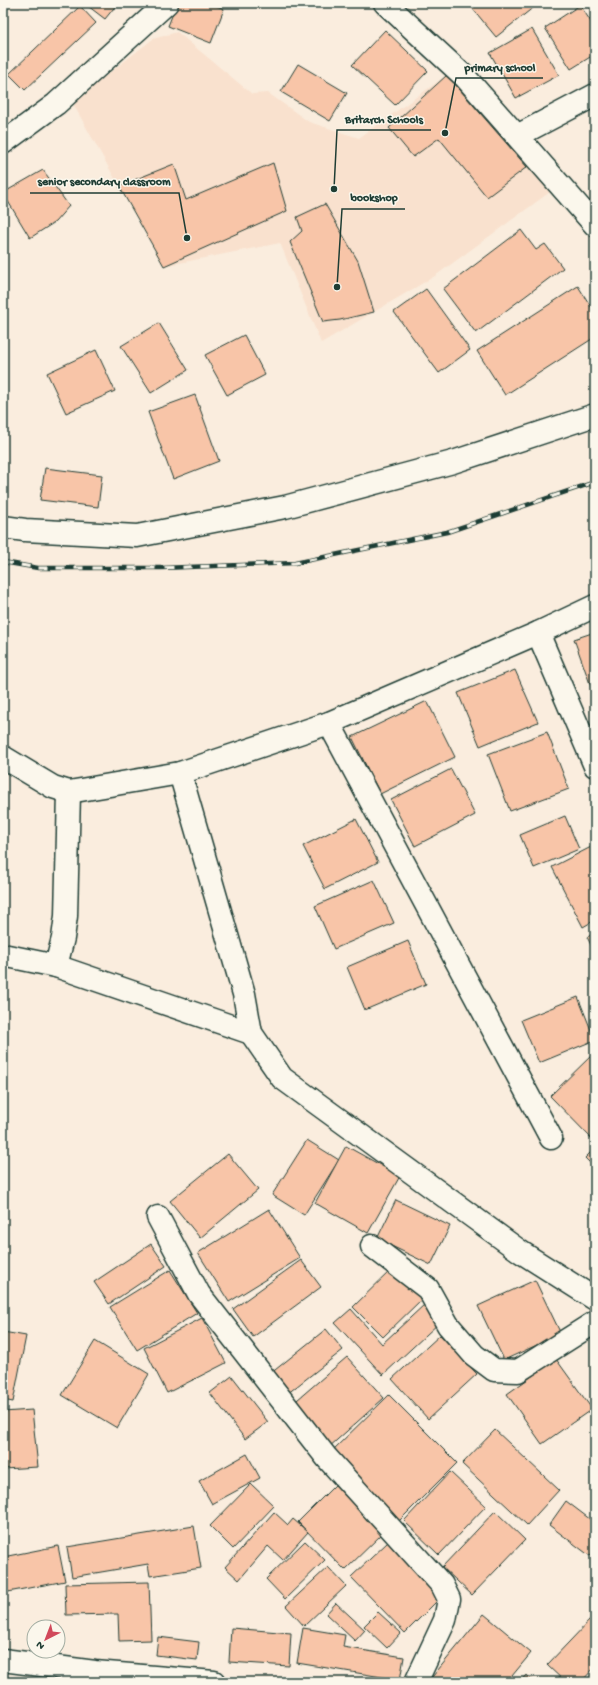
<svg xmlns="http://www.w3.org/2000/svg" width="598" height="1685" viewBox="0 0 598 1685" font-family="'Gochi Hand',sans-serif">
<style>
.built{fill:#f9e1ce}
.building{fill:#f8c5a8;stroke:#1f3d34}
.lines{fill:none;stroke-linecap:round;stroke-linejoin:round}
.minor-casing{stroke:#1f3d34;stroke-width:25}
.tertiary-casing{stroke:#1f3d34;stroke-width:25}
.minor{stroke:#fbf7ec;stroke-width:22}
.tertiary{stroke:#fbf7ec;stroke-width:22}
.rail-casing{stroke:#1f3d34;stroke-width:4.5}
.rail{stroke:#fbf7ec;stroke-width:3;stroke-dasharray:9;stroke-linecap:butt}
.leader{fill:none;stroke:#1f3d34;stroke-width:1.5}
.callout-dot{fill:#1f3d34;stroke:#fbf7ec;stroke-width:1.5}
.callout-label{font-size:12px;text-anchor:middle;font-weight:bold;fill:#1f3d34;stroke:#fbf7ec;stroke-width:3;stroke-linejoin:round;paint-order:stroke}
</style>
<rect width="100%" height="100%" fill="#faedde"/>
<filter id="ink" filterUnits="userSpaceOnUse"><feTurbulence type="fractalNoise" baseFrequency=".025" numOctaves="2"/><feDisplacementMap in="SourceGraphic" scale="8" xChannelSelector="R" yChannelSelector="G"/><feConvolveMatrix kernelMatrix="1 2 1 2 8 2 1 2 1" color-interpolation-filters="sRGB"/></filter>
<g filter="url(#ink)">
<polygon class="built" points="177,32 252,94 268,93 309,122 359,138 447,75 550,192 435,276 321,343 280,243 164,266 72,102 153,39"/>
<g class="building">
<polygon points="84,3 118,3 105,19"/>
<polygon points="177,3 210,3 224,9 211,43 168,26"/>
<polygon points="468,3 539,3 496,37"/>
<polygon points="580,5 595,28 595,54 571,69 545,28"/>
<polygon points="80,6 96,23 25,90 9,74"/>
<polygon points="532,29 559,75 516,98 490,53"/>
<polygon points="385,30 428,71 395,105 352,65"/>
<polygon points="298,64 347,93 330,121 281,92"/>
<polygon points="447,75 527,167 487,197 439,138 413,157 389,128"/>
<polygon points="273,163 287,211 164,266 119,186 174,164 186,200"/>
<polygon points="43,170 69,206 55,222 30,238 3,193"/>
<polygon points="325,204 358,261 374,312 340,320 323,322 290,242 302,231 297,217"/>
<polygon points="521,230 536,250 545,244 563,268 476,333 443,289"/>
<polygon points="578,286 595,313 595,337 505,395 477,351"/>
<polygon points="426,289 470,350 439,373 394,312"/>
<polygon points="159,323 188,370 151,393 121,346"/>
<polygon points="244,335 265,375 227,395 205,355"/>
<polygon points="96,350 115,391 66,413 47,373"/>
<polygon points="195,395 219,461 173,479 148,412"/>
<polygon points="45,468 102,475 98,507 40,500"/>
<polygon points="595,632 595,695 594,695 574,639"/>
<polygon points="515,670 538,722 480,746 458,693"/>
<polygon points="427,701 455,757 380,794 352,737"/>
<polygon points="547,732 569,789 510,811 488,754"/>
<polygon points="451,769 475,815 415,846 391,800"/>
<polygon points="565,816 579,849 534,868 520,835"/>
<polygon points="356,819 378,862 325,889 303,846"/>
<polygon points="595,845 595,920 583,927 552,867"/>
<polygon points="374,880 394,923 334,949 315,906"/>
<polygon points="595,933 595,953 587,937"/>
<polygon points="408,941 426,984 365,1010 347,967"/>
<polygon points="578,997 595,1040 539,1063 521,1020"/>
<polygon points="595,1052 595,1140 594,1141 550,1096"/>
<polygon points="307,1140 339,1160 304,1215 272,1195"/>
<polygon points="346,1146 400,1176 368,1233 315,1203"/>
<polygon points="595,1148 595,1168 585,1158"/>
<polygon points="228,1154 258,1190 200,1238 170,1201"/>
<polygon points="396,1200 450,1226 431,1265 377,1239"/>
<polygon points="269,1209 300,1258 229,1302 198,1253"/>
<polygon points="151,1244 166,1266 109,1304 94,1282"/>
<polygon points="301,1260 321,1287 253,1337 233,1309"/>
<polygon points="395,1266 425,1296 383,1337 353,1307"/>
<polygon points="170,1270 197,1313 137,1350 110,1307"/>
<polygon points="535,1280 561,1334 504,1360 478,1306"/>
<polygon points="425,1304 440,1322 383,1375 335,1323 351,1309 382,1344"/>
<polygon points="202,1318 226,1363 167,1393 144,1348"/>
<polygon points="326,1329 343,1350 287,1394 270,1374"/>
<polygon points="3,1332 26,1336 13,1402 3,1400"/>
<polygon points="440,1335 477,1374 428,1419 392,1379"/>
<polygon points="95,1341 149,1374 117,1428 62,1395"/>
<polygon points="347,1357 384,1398 328,1448 290,1406"/>
<polygon points="556,1359 592,1409 542,1444 507,1394"/>
<polygon points="232,1376 268,1422 245,1439 210,1393"/>
<polygon points="389,1395 457,1463 399,1521 330,1453"/>
<polygon points="32,1410 38,1467 3,1469 3,1412"/>
<polygon points="495,1430 559,1490 527,1525 462,1464"/>
<polygon points="247,1454 260,1478 212,1504 199,1481"/>
<polygon points="450,1472 486,1506 439,1555 404,1521"/>
<polygon points="251,1484 274,1506 233,1549 210,1526"/>
<polygon points="335,1485 382,1534 345,1570 298,1522"/>
<polygon points="566,1501 595,1523 595,1549 590,1556 549,1525"/>
<polygon points="495,1511 525,1540 472,1595 442,1567"/>
<polygon points="274,1512 288,1525 293,1519 308,1532 283,1560 268,1546 239,1580 225,1567"/>
<polygon points="194,1526 201,1568 150,1576 148,1564 72,1577 67,1547"/>
<polygon points="305,1541 325,1560 285,1599 266,1579"/>
<polygon points="388,1542 441,1597 405,1633 351,1577"/>
<polygon points="58,1546 65,1581 3,1593 3,1557"/>
<polygon points="328,1567 346,1586 304,1626 286,1606"/>
<polygon points="149,1582 151,1640 119,1641 118,1614 66,1615 65,1584"/>
<polygon points="336,1603 365,1630 355,1641 326,1614"/>
<polygon points="378,1612 401,1633 387,1648 364,1626"/>
<polygon points="484,1614 531,1653 507,1682 428,1682"/>
<polygon points="591,1619 595,1623 595,1667 581,1682 565,1682 547,1665"/>
<polygon points="231,1628 291,1633 289,1666 229,1662"/>
<polygon points="303,1628 345,1635 343,1647 404,1657 400,1680 297,1663"/>
<polygon points="158,1637 199,1642 197,1660 156,1655"/>
<polygon points="526,1675 534,1682 520,1682"/>
</g>
<g class="lines">
<defs>
<g id="minor">
<polyline points="517,136 595,95"/>
<polyline points="3,143 56,104 167,3"/>
<polyline points="3,527 25,530 137,536 285,507 453,462 595,415"/>
<polyline points="538,633 595,766"/>
<polyline points="329,723 551,1138"/>
<polyline points="3,757 53,787 69,792 180,773 329,723 538,633 595,606"/>
<polyline points="180,773 244,994 251,1033 282,1078 521,1252 595,1299"/>
<polyline points="3,955 56,966 63,938 66,916 69,792"/>
<polyline points="56,966 251,1033"/>
<polyline points="158,1217 199,1294 327,1458 442,1585 449,1599 445,1620 416,1682"/>
<polyline points="372,1246 428,1289 448,1325 474,1355 494,1370 518,1371 595,1322"/>
<polyline points="3,1660 95,1672 214,1682"/>
</g>
<polyline id="tertiary" points="385,3 465,77 595,225"/>
</defs>
<use href="#minor" class="minor-casing"/>
<use href="#tertiary" class="tertiary-casing"/>
<use href="#minor" class="minor"/>
<use href="#tertiary" class="tertiary"/>
<defs>
<polyline id="rail" points="3,562 38,568 161,568 295,563 447,532 595,482"/>
</defs>
<use href="#rail" class="rail-casing"/>
<use href="#rail" class="rail"/>
</g>
</g>
<path class="leader" d="M445 133L456 78H543M334 189L337 130H431M187 238L179 193H30M337 287L342 209H405"/>
<g class="callout-dot">
<circle cx="445" cy="133" r="4"/>
<circle cx="334" cy="189" r="4"/>
<circle cx="187" cy="238" r="4"/>
<circle cx="337" cy="287" r="4"/>
</g>
<g class="callout-label">
<text x="500" y="71">primary school</text>
<text x="384" y="123">Britarch Schools</text>
<text x="104" y="185">senior secondary classroom</text>
<text x="374" y="201">bookshop</text>
</g>
<rect width="598" height="1685" fill="none" stroke="#fbf7ec" stroke-width="16"/>
<rect x="8" y="8" width="582" height="1669" fill="none" stroke="#1f3d34" stroke-width="1.5" filter="url(#ink)"/>
<g transform="translate(46 1639) rotate(222)"><circle r="19" fill="#fbf7ec" stroke="#a3ada2"/>
<path d="M0-3L7 15L0 10L-7 15Z" fill="#d1495b"/>
<text y="-6" font-size="11" font-weight="bold" text-anchor="middle" fill="#1f3d34">N</text>
</g>
</svg>
